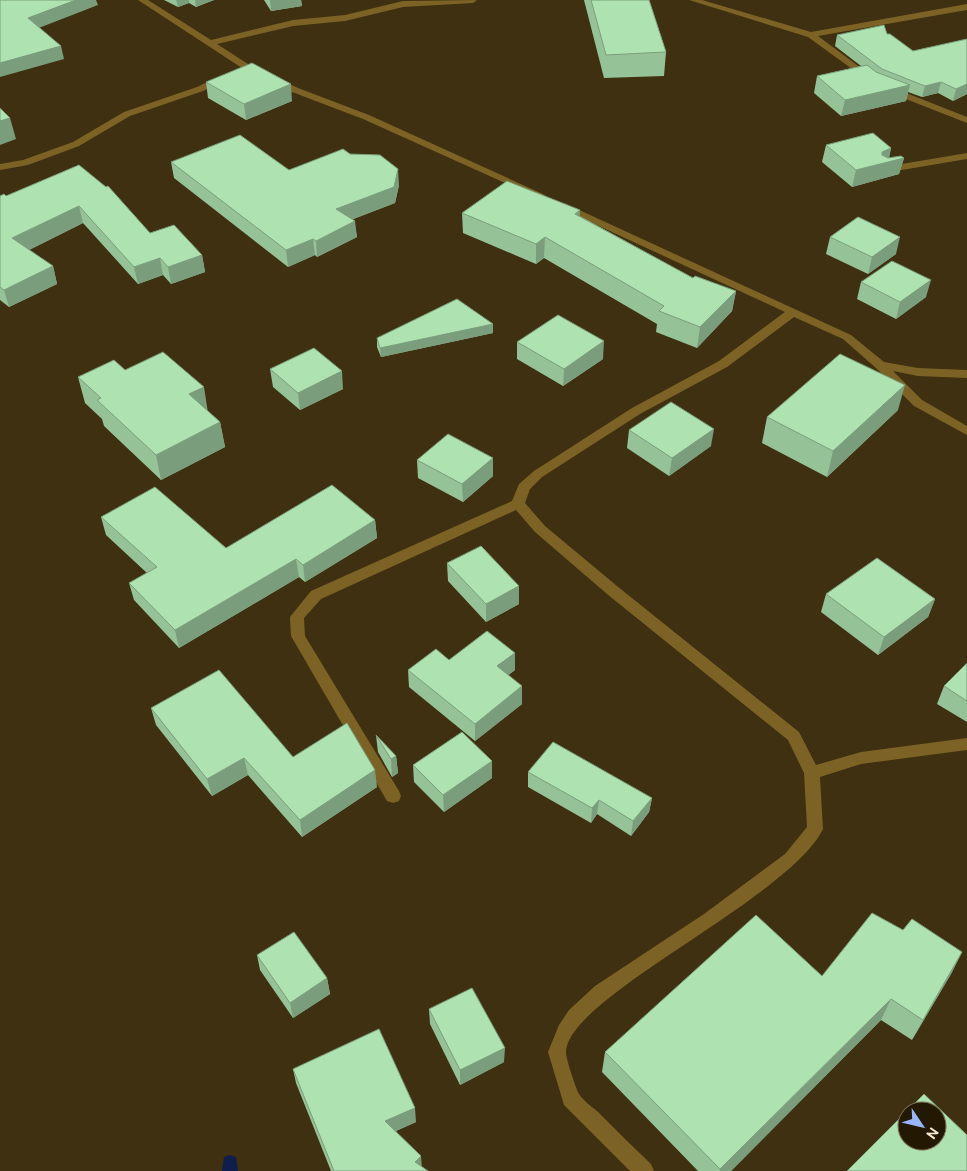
<svg xmlns="http://www.w3.org/2000/svg" width="967" height="1171" viewBox="0 0 967 1171" font-family="Ubuntu,sans-serif">
<style>
.lines{fill:none;stroke-linecap:round;stroke-linejoin:round}
.stream{fill:#0f1e4b;fill-rule:evenodd}
.minor{fill:#7c6225;fill-rule:evenodd}
.wall{fill:#96c298}
.shaded-wall{fill:#7a9e7c}
.building{fill:#aee2b1;stroke:#7a9e7c}
</style>
<rect width="100%" height="100%" fill="#3e3010"/>
<g class="lines">
<polygon class="stream" points="230,1155 236,1157 238,1171 222,1171 224,1157"/>
<g class="minor">
<polygon points="138,0 148,0 211,40 293,20 345,15 403,1 477,0 473,3 403,7 345,21 293,26 217,44 248,64 298,88 369,115 545,195 540,198 536,197 363,119 292,92 242,68"/>
<polygon points="689,0 702,0 811,32 967,4 967,10 818,36 873,77 875,79 870,82 808,37"/>
<polygon points="222,75 227,78 225,80 203,91 130,116 79,146 28,165 0,170 0,164 23,160 73,142 124,112 197,87"/>
<polygon points="891,87 967,117 967,123 888,92 888,88"/>
<polygon points="967,153 967,159 884,173 879,170 884,167"/>
<path d="M 564,203 L 851,335 L 884,362 L 918,368 L 967,370 L 967,378 L 918,376 L 893,371 L 922,400 L 967,426 L 967,435 L 914,406 L 876,368 L 843,339 L 794,317 L 727,367 L 640,414 L 542,477 L 530,489 L 525,503 L 545,526 L 617,586 L 799,732 L 816,765 L 861,752 L 967,738 L 967,750 L 861,764 L 820,777 L 823,829 C 789,899 567,997 566,1052 C 566,1059 575,1085 578,1092 C 581,1099 591,1106 597,1111 C 615,1129 633,1147 651,1164 L 654,1171 L 630,1171 L 564,1105 L 548,1052 L 559,1025 L 569,1010 L 595,986 L 704,914 L 785,854 L 807,827 L 804,773 L 788,740 L 607,594 L 535,532 L 516,510 L 321,599 L 304,618 L 305,636 L 399,791 L 401,796 L 399,801 L 393,803 L 387,801 L 291,636 L 290,617 L 311,591 L 512,501 L 519,484 L 534,471 L 632,408 L 719,361 L 785,312 L 560,208 L 559,206 L 560,204 Z"/>
</g>
</g>
<g class="wall">
<polygon points="164,0 214,0 196,7 189,3 178,7"/>
<polygon points="264,0 301,0 302,6 271,11"/>
<polygon points="584,0 649,0 666,52 664,76 604,78"/>
<polygon points="887,34 913,51 967,39 967,94 953,101 938,93 922,97 908,92 906,101 841,116 814,93 817,76 861,66 835,46 837,35"/>
<polygon points="206,82 292,101 246,120 208,98"/>
<polygon points="826,145 891,148 889,158 904,158 899,174 852,187 822,162"/>
<polygon points="350,154 399,185 395,203 353,219 357,237 317,257 315,255 288,267 174,178 171,162 289,170"/>
<polygon points="79,165 150,233 202,255 205,272 171,284 163,275 138,284 83,223 29,250 53,266 57,284 9,307 0,300 0,196 6,196"/>
<polygon points="462,213 580,216 693,278 736,291 732,311 697,348 656,332 657,324 544,258 536,264 463,233"/>
<polygon points="830,237 896,254 868,274 826,254"/>
<polygon points="861,282 926,297 896,319 857,299"/>
<polygon points="493,324 493,333 381,357 377,347 377,338"/>
<polygon points="517,342 603,359 563,386 517,359"/>
<polygon points="270,369 343,389 300,410 273,387"/>
<polygon points="125,370 208,411 220,422 225,447 161,480 104,426 102,419 85,403 78,377"/>
<polygon points="898,410 827,477 762,443 767,417"/>
<polygon points="629,430 711,446 669,476 627,448"/>
<polygon points="417,460 493,476 463,502 418,478"/>
<polygon points="101,517 226,548 375,520 377,538 305,582 299,577 179,648 134,600 129,583 147,573 106,535"/>
<polygon points="447,563 519,604 486,622 448,581"/>
<polygon points="826,594 935,599 928,617 878,655 821,612"/>
<polygon points="449,660 515,670 508,675 522,704 475,741 409,687 408,670"/>
<polygon points="967,663 967,722 937,704 944,686"/>
<polygon points="151,708 293,757 377,787 302,837 248,775 212,796 156,725"/>
<polygon points="376,735 396,756 398,773 392,777 378,752"/>
<polygon points="492,761 492,778 444,812 414,782 413,765"/>
<polygon points="528,772 652,798 649,812 631,836 597,814 591,823 528,787"/>
<polygon points="903,930 962,952 951,974 912,1040 881,1020 731,1171 698,1171 602,1072 605,1052 822,976"/>
<polygon points="257,955 327,978 330,994 293,1018 260,970"/>
<polygon points="429,1009 504,1062 460,1085 430,1024"/>
<polygon points="293,1069 416,1122 396,1131 421,1166 428,1171 331,1171 296,1083"/>
</g>
<g class="shaded-wall">
<polygon points="76,0 96,0 98,5 31,31 28,18"/>
<polygon points="176,0 189,0 189,3 178,7"/>
<polygon points="195,0 214,0 196,7"/>
<polygon points="270,0 301,0 302,6 271,11"/>
<polygon points="61,46 64,59 0,77 0,63"/>
<polygon points="941,82 938,93 922,97 925,86"/>
<polygon points="291,84 292,101 246,120 244,104"/>
<polygon points="967,84 967,94 953,101 956,89"/>
<polygon points="910,85 906,101 841,116 845,100"/>
<polygon points="10,118 16,139 0,145 0,121"/>
<polygon points="891,148 888,162 904,158 899,174 852,187 856,170 882,152"/>
<polygon points="398,169 399,185 395,203 338,225 336,209"/>
<polygon points="79,206 83,223 17,256 12,238"/>
<polygon points="580,210 579,230 575,214"/>
<polygon points="355,221 357,237 317,257 316,241"/>
<polygon points="545,237 544,258 536,264 536,244"/>
<polygon points="900,237 896,254 868,274 872,257"/>
<polygon points="313,239 315,255 288,267 286,250"/>
<polygon points="202,255 205,272 171,284 168,267"/>
<polygon points="160,258 163,275 138,284 134,267"/>
<polygon points="53,266 57,284 9,307 4,290"/>
<polygon points="931,280 926,297 896,319 900,302"/>
<polygon points="736,291 732,311 697,348 700,327"/>
<polygon points="493,324 493,333 381,357 380,348"/>
<polygon points="604,341 603,359 563,386 564,369"/>
<polygon points="342,371 343,389 300,410 298,393"/>
<polygon points="905,385 898,410 827,477 833,451"/>
<polygon points="204,387 208,413 189,394"/>
<polygon points="220,422 225,447 161,480 156,455"/>
<polygon points="714,429 711,446 669,476 672,458"/>
<polygon points="493,458 493,476 463,502 462,484"/>
<polygon points="375,520 377,538 305,582 303,565"/>
<polygon points="296,559 299,577 179,648 175,630"/>
<polygon points="519,586 519,604 486,622 486,604"/>
<polygon points="935,599 928,617 878,655 884,637"/>
<polygon points="515,653 515,670 497,684 497,666"/>
<polygon points="522,686 522,704 475,741 475,724"/>
<polygon points="396,756 398,773 392,777 391,759"/>
<polygon points="244,758 248,775 212,796 207,779"/>
<polygon points="492,761 492,778 444,812 443,795"/>
<polygon points="375,770 377,787 302,837 300,820"/>
<polygon points="652,798 649,812 631,836 633,821"/>
<polygon points="599,800 597,814 591,823 592,808"/>
<polygon points="962,952 951,974 912,1040 923,1020"/>
<polygon points="327,978 330,994 293,1018 290,1003"/>
<polygon points="891,999 881,1020 731,1171 720,1171 720,1169"/>
<polygon points="505,1048 504,1062 460,1085 460,1070"/>
<polygon points="415,1108 416,1122 387,1135 385,1121"/>
<polygon points="421,1156 422,1169 415,1162"/>
</g>
<g class="building">
<polygon points="0,0 76,0 28,18 61,46 0,63"/>
<polygon points="591,0 649,0 666,52 606,55"/>
<polygon points="884,25 887,34 890,34 913,51 967,39 967,84 956,89 941,82 925,86 882,69 837,35"/>
<polygon points="252,63 291,84 244,104 206,82"/>
<polygon points="867,65 876,72 910,85 845,100 817,76"/>
<polygon points="0,108 10,118 0,121"/>
<polygon points="873,133 891,148 882,152 882,155 888,158 901,156 904,158 856,170 826,145"/>
<polygon points="240,135 289,170 343,149 350,154 380,155 398,169 394,187 336,209 355,221 316,241 313,239 286,250 171,162"/>
<polygon points="79,165 106,187 108,186 150,233 174,225 202,255 168,267 160,258 134,267 79,206 12,238 53,266 4,290 0,287 0,196 4,194 6,196"/>
<polygon points="507,181 580,210 575,214 693,278 695,276 736,291 700,327 659,311 664,306 545,237 536,244 462,213"/>
<polygon points="858,217 900,237 872,257 830,237"/>
<polygon points="892,261 931,280 900,302 861,282"/>
<polygon points="457,299 493,324 380,348 377,338"/>
<polygon points="558,315 604,341 564,369 517,342"/>
<polygon points="314,348 342,371 298,393 270,369"/>
<polygon points="163,352 204,387 189,394 220,422 156,455 97,400 101,398 78,377 114,360 125,370"/>
<polygon points="840,354 905,385 833,451 767,417"/>
<polygon points="671,402 714,429 672,458 629,430"/>
<polygon points="448,434 493,458 462,484 417,460"/>
<polygon points="332,485 375,520 303,565 296,559 175,630 129,583 157,567 101,517 155,487 226,548"/>
<polygon points="481,546 519,586 486,604 447,563"/>
<polygon points="877,558 935,599 884,637 826,594"/>
<polygon points="487,631 515,653 497,666 522,686 475,724 408,670 436,649 449,660"/>
<polygon points="967,663 967,701 944,686"/>
<polygon points="219,670 293,757 347,723 375,770 300,820 244,758 207,779 151,708"/>
<polygon points="462,732 492,761 443,795 413,765"/>
<polygon points="376,735 396,756 391,759"/>
<polygon points="553,742 652,798 633,821 599,800 592,808 528,772"/>
<polygon points="872,913 903,930 912,919 962,952 923,1020 891,999 720,1169 605,1052 756,915 822,976"/>
<polygon points="294,932 327,978 290,1003 257,955"/>
<polygon points="472,988 505,1048 460,1070 429,1009"/>
<polygon points="379,1029 415,1108 385,1121 421,1156 415,1162 428,1171 334,1171 293,1069"/>
<polygon points="924,1094 967,1135 967,1171 847,1171 907,1111 907,1141 937,1141 937,1111 907,1111"/>
</g>
<g transform="translate(922 1126) rotate(125)"><circle r="24" fill="#231801" stroke="#796d53"/>
<path d="M0-4L9 19L0 12L-9 19Z" fill="#97b6fd"/>
<text y="-8" font-size="14" font-weight="bold" text-anchor="middle" fill="#fbedcf">N</text>
</g>
</svg>
